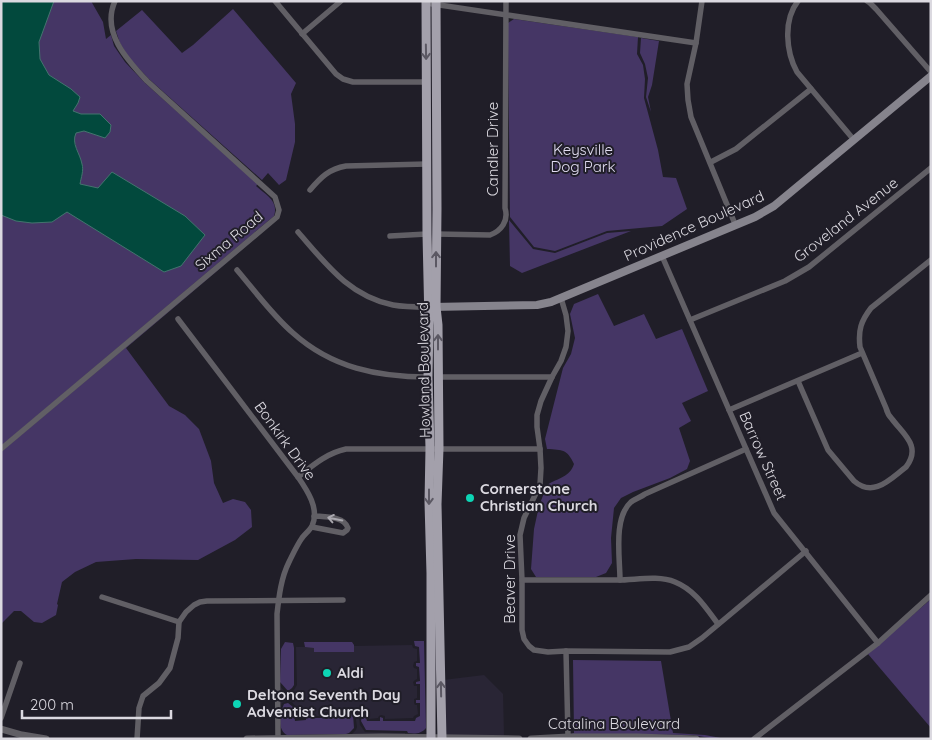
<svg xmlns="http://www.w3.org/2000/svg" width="932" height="740" viewBox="0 0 932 740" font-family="Quicksand,sans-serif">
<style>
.built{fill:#292535}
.green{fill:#453665}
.water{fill:#02493d;stroke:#43746e}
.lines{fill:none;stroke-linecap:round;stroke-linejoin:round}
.minor{stroke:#615f65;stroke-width:5.5}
.tertiary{stroke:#615f65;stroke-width:7}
.secondary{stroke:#86848d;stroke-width:8}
.primary{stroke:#a3a0ab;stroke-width:9}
.oneway{stroke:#5b5863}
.oneway2{stroke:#aaa8af}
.poi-dot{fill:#0dd5b5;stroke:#201e28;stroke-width:2}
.labels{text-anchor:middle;stroke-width:4;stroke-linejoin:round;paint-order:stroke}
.street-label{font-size:15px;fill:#dbd9e0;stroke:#201e28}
.park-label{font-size:15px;fill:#e1dcf1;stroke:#201e28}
.poi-label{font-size:15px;font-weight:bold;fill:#dbd9e0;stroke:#201e28;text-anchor:start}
</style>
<rect width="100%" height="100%" fill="#201e28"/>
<g class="built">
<polygon points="412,645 413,648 417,649 417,661 414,662 413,666 414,668 417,669 417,679 415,680 413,682 414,686 417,686 417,698 414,699 414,703 415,705 417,705 418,714 414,716 413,718 385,719 385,716 381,715 379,716 378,718 369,719 368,716 365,715 361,715 359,717 360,725 365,732 405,733 405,734 351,735 356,730 357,727 355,713 353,711 348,712 347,715 330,715 329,712 326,712 324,713 323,716 311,716 309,712 306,712 303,714 303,718 297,718 296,707 292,702 289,701 286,701 282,703 281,706 280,686 284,691 288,693 294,690 297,685 296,647"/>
<polygon points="484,675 503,694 504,736 444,735 443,680"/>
</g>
<g class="green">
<path d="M 39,1 L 91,1 L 103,22 L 106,39 L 111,35 L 114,46 L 125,62 L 145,83 L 258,184 L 256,186 C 266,195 279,201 274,216 L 1,446 L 1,195 L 76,149 L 74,137 L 76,133 L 67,114 L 1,4 Z"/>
<polygon points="233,9 296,83 291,94 295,124 295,142 286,180 279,185 268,173 262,180 149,79 129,58 120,43 116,31 142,10 182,53 193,45"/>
<polygon points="514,19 638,37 637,54 643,65 645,79 644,98 658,150 663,177 676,178 687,209 662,226 607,231 555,251 534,247 510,217 508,40 508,23"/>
<polygon points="641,38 659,41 652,85 648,97 651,112 646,97 648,78 645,64 640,53"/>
<polygon points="509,220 533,249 555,253 607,233 631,231 522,273 510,266"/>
<polygon points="262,233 126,348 169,406 185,415 199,429 211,461 214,483 223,503 233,499 245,502 251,510 252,527 235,540 198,560 136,559 96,562 75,572 62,582 57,604 58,605 56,615 42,623 34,622 21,611 14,611 1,624 1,452"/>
<path d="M 598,294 L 614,326 L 644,314 L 656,339 L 682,329 L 708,391 L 682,403 L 691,421 L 679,428 L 690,461 L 687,469 L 670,478 L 633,492 L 621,498 L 614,508 L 611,538 L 612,563 L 606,573 L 596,577 L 536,577 L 531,569 L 534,529 L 539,506 L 547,485 C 558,478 570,477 574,464 C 567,449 563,450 547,449 L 545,439 L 563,368 L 571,354 L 575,338 L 570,314 L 574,304 Z"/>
<polygon points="931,599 931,728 868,654"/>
<path d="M 414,641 L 424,641 L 426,728 C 421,734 415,734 408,733 L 407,731 L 366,730 L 361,721 L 362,717 L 366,718 L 367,721 L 380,721 L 380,717 L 383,718 L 383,721 L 415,721 L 416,718 L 420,716 L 420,703 L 416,703 L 416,700 L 420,700 L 420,684 L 416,684 L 416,682 L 420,681 L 419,667 L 416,666 L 416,663 L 420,663 L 419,647 L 415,646 Z"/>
<polygon points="285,642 293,643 294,648 294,685 292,688 288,691 280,682 281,649"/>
<polygon points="304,642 352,642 354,645 354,652 314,652 314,648 305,647"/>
<polygon points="573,660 661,661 673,733 705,735 726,739 715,739 693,735 571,734 574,733"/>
<path d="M 288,703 L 293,707 L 295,721 L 306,720 L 306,714 L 308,714 L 309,718 L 325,718 L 326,714 L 328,714 L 328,718 L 349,718 L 349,714 L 351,713 L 353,714 L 354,728 L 349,733 L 346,734 L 287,735 C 277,730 280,713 284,704 Z"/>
</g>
<path class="water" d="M 1,1 L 54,1 L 39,42 L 40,59 L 49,75 L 71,89 L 80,97 L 78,103 L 73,111 L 81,114 L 100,114 L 111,125 L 110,132 L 105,138 L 84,131 L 76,133 C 71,144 80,153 82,164 C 84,170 81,178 80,184 L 98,188 L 112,172 L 185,216 L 205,235 L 181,266 L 164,272 L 67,212 L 52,222 L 32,223 L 16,221 L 1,215 Z"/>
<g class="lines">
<g class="minor">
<polyline points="275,1 336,74 343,79 353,82 427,82"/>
<polyline points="702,1 696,43 687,84 688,100 691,117 735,224"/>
<path d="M 798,1 C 783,20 786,52 797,72 L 854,140"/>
<polyline points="867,1 870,3 876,9 931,72"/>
<polyline points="426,3 696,43"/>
<polyline points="302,34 341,1"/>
<polyline points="711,162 736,149 811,89"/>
<path d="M 310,190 C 321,177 329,169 346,166 L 427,164"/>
<path d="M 298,232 C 326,264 349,296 393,305 C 404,307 416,307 428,307"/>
<path d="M 436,234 L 490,235 C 501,231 509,221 505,208 L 506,1"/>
<polyline points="390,236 427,234"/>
<polyline points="662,256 774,513 878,643"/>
<path d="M 237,270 C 255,291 272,315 293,333 C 332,368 378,377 428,377"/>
<polyline points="561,298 566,315 568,331 566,347 561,361 552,377 541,401 537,415 537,427 540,449 541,468 540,485 524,518 520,535 522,580 522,630 524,639 529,646 534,650 548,652 566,651 670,652 689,647 702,638 806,551"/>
<path d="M 178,319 L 298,477 C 307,490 320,509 312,526 C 310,530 305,534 302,538 C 297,545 293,554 289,562 C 281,578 279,596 277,614 L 278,739"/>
<polyline points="690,320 785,281 809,267 931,168"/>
<polyline points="438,377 552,377"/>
<path d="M 798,381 L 828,450 L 854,481 C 874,498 890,479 906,467 C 922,446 903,434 892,419 C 889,416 887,412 886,408 L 860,347 C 858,330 861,321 871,308 L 931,260"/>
<polyline points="729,410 862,353"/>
<path d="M 1,449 L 277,217 L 279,210 L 275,197 L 147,81 C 127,60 101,32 115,1"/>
<path d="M 298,477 C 313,465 327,453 346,449 L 540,449"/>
<path d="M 312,527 L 343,533 L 347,530 L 348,528 C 344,516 325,517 314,516"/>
<path d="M 522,580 C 554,580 586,580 618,580 C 636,580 658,575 675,582 C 695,590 706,608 718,624"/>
<path d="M 620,580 C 620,558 613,518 631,502 C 635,499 641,497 645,494 L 746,449"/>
<polyline points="102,597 179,622"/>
<polyline points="566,651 568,737"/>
<polyline points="1,718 20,663"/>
<polyline points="137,739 139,708 143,696 159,683 170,668 178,638 179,622 186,612 194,605 200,602 207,601 343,600"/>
<polyline points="754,739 878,643 931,595"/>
</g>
<g class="tertiary">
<polyline points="1,729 22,735 46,739"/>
<polyline points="247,739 382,737 519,739"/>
<polyline points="531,739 568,737 637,737 696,739"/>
</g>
<polyline class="secondary" points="432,307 537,305 551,302 755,217 774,206 931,76"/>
<g class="primary">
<polyline points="426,1 427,234 429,323 428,377 430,448 429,502 431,573 431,739"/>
<polyline points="436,1 437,209 436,307 438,325 439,448 437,504 442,739"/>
</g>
</g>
<defs><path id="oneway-shaft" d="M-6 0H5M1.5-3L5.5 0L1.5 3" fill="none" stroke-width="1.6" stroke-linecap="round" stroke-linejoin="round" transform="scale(1.25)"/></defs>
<g class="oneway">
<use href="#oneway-shaft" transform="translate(426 52) rotate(89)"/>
<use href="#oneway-shaft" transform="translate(436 259) rotate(-90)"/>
<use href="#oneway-shaft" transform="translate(438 342) rotate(-90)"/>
<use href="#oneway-shaft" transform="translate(429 497) rotate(90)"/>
<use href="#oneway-shaft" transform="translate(441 689) rotate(-91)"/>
</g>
<use class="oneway2" href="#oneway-shaft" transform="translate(335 519) rotate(-169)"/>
<g class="poi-dot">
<circle cx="470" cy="498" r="5"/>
<circle cx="327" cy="673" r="5"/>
<circle cx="237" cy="704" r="5"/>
</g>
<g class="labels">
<g class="street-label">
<text transform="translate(493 149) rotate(-90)" y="5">Candler Drive</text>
<text transform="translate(846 220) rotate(-38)" y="5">Groveland Avenue</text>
<text transform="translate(694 226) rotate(-24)" y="5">Providence Boulevard</text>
<text transform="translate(229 241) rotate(-40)" y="5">Sixma Road</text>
<text transform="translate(424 370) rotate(-91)" y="5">Howland Boulevard</text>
<text transform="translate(285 441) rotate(54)" y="5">Bonkirk Drive</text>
<text transform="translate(763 456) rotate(66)" y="5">Barrow Street</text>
<text transform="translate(510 579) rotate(-90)" y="5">Beaver Drive</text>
<text x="614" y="729">Catalina Boulevard</text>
</g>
<g class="park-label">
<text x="583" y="155">Keysville<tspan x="583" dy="17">Dog Park</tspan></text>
</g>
<g class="poi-label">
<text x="480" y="494">Cornerstone<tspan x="480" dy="17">Christian Church</tspan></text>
<text x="337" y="678">Aldi</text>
<text x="247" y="700">Deltona Seventh Day<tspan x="247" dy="17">Adventist Church</tspan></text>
</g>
</g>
<rect width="932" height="740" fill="none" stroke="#dbd9e0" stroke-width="5"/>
<path d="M22 710v8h149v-8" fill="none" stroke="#dbd9e0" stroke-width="2.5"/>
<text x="30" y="710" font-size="15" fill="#dbd9e0" stroke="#201e28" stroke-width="4" paint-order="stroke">200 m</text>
</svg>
